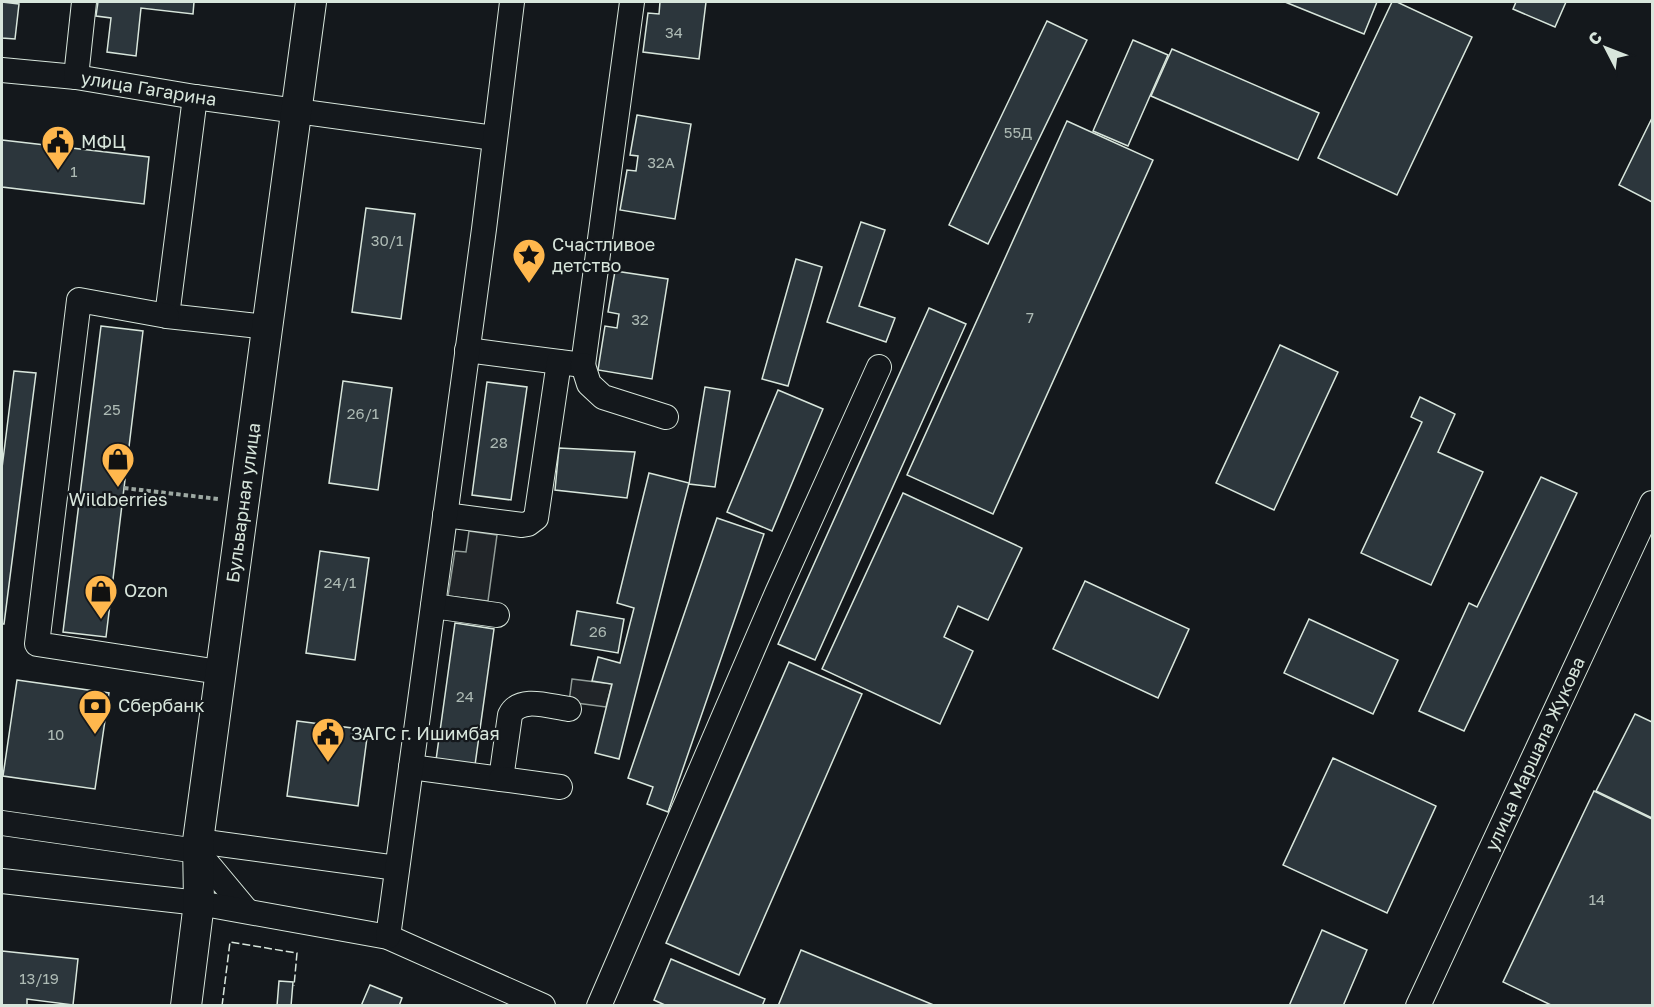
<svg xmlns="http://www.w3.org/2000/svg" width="1654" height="1007" viewBox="0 0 1654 1007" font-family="'Golos Text',sans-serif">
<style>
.green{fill:#202428;stroke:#939e99;stroke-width:1.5}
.building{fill:#2c363c;stroke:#d8e6dc;stroke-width:1.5}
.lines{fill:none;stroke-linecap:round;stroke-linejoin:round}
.minor-casing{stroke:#d8e6dc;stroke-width:26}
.major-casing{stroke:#d8e6dc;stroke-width:32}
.path{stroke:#9da8a2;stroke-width:4;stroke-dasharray:4.5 3;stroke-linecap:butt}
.minor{stroke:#14181c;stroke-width:24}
.major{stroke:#14181c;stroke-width:30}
.fence{stroke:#d8e6dc;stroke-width:1.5;stroke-dasharray:8 3;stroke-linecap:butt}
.labels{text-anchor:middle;stroke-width:4.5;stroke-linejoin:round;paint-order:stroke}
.number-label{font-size:15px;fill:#adbab4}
.street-label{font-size:18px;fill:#d8e6dc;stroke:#14181c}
.poi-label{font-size:18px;fill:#d8e6dc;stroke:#14181c;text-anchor:start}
</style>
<rect width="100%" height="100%" fill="#14181c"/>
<g class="green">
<polygon points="469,531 497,535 488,601 448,596 455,551 466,552"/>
<polygon points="572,679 612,684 606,707 569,702"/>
</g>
<g class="building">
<polygon points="2,2 19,4 15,39 2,38"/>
<polygon points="98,2 194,2 193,14 141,8 136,56 107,52 111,18 96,16"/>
<polygon points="660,2 706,2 699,59 643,52 648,13 659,14"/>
<polygon points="1285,2 1377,2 1364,34"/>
<polygon points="1392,2 1397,2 1472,37 1397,195 1318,158"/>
<polygon points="1516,2 1566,2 1555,27 1513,9"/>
<polygon points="1047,21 1087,40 988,244 949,225"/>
<polygon points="1133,40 1168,55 1128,146 1093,131"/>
<polygon points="1172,49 1319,113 1298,160 1151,96"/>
<polygon points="637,115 691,124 675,219 620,210 627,170 636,171 638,156 630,155"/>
<polygon points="1652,118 1652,202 1619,185"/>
<polygon points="1067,121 1153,160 993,514 907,475"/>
<polygon points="2,140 149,157 144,204 2,187"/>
<polygon points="366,208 415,214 401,319 352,312"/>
<polygon points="861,222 885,230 859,306 895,318 886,342 827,322"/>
<polygon points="796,259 822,267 788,386 762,379"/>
<polygon points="615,271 668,279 652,379 598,370 605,326 617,328 619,314 608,312"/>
<polygon points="929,308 966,324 815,660 778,644"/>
<polygon points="101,326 143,331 106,637 63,632"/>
<polygon points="1280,345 1338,372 1274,510 1216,483"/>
<polygon points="14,371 36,373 4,624 2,624 2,468"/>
<polygon points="343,381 392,388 378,490 329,483"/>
<polygon points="487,382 527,387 511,500 472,495"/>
<polygon points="705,387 730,391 715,487 689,484"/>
<polygon points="778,390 823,409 772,531 727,512"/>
<polygon points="1420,397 1455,414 1438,452 1483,472 1431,585 1361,553 1422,422 1411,417"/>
<polygon points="559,448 635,452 627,498 555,490"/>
<polygon points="649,473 689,483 619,759 595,753 612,684 592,681 598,657 620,663 634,608 617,603"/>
<polygon points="1541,477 1577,493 1464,731 1419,711 1469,603 1477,607"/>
<polygon points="903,493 1022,548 988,620 958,606 944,637 973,651 940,724 822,669"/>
<polygon points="717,518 764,534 668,812 647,804 653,787 628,778"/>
<polygon points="320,551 369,558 355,660 306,653"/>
<polygon points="1085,581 1189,629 1158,698 1053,649"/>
<polygon points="577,611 624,619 618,653 571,645"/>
<polygon points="1309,619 1398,660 1373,714 1284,673"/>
<polygon points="455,623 494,629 475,765 436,760"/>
<polygon points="789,662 862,694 739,975 666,943"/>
<polygon points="17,680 109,693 95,789 3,776"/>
<polygon points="1635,714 1652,722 1652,818 1596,791"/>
<polygon points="297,721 368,730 358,806 287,796"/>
<polygon points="1333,758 1436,806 1387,913 1283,865"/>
<polygon points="1594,791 1652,819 1652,1006 1553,1006 1503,982"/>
<polygon points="1322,930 1367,950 1343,1006 1289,1006"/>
<polygon points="801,950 936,1006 778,1006"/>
<polygon points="2,951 78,959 73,1005 27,999 27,1006 2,1006"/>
<polygon points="671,959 765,999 762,1006 667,1006 654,1000"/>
<polygon points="279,981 293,982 291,1006 277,1006"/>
<polygon points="370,985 402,998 399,1006 361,1006"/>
</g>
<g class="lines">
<defs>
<g id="minor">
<path id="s1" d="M 2,70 L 76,77 L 195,97 L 494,138"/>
<polyline points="76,77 84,2"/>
<polyline points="195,97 167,316 267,327"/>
<polyline points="167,316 79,300 37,644 219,672"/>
<polyline points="467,350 583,365 632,2"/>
<polyline points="583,365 589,384 603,397 666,417"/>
<polyline points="445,515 522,525 528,524 536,518 559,362"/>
<polyline points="433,606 497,615"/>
<path d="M 411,767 L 501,779 L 510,715 C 520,695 551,707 569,709"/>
<polyline points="501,779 560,787"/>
<polyline points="2,823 197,851 247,911"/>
<polyline points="198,841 397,868"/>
<polyline points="2,881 199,903 388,937 543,1006"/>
<polyline points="388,937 484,229 512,2"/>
<polyline points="599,1006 777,593 879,367"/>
<path id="s2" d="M 1418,1006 L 1652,503"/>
</g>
<g id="major">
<path id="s3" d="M 186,1006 L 199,903 L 198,841 L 311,2"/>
</g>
</defs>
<use href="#minor" class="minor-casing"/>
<use href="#major" class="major-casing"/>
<polyline class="path" points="124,488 218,499"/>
<use href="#minor" class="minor"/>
<use href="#major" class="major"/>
<polyline class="fence" points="222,1006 230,942 297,953 294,986"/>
</g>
<defs>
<symbol id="civic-pin" viewBox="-11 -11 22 30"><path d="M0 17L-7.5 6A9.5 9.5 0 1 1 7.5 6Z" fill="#ffb74d" stroke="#14181c"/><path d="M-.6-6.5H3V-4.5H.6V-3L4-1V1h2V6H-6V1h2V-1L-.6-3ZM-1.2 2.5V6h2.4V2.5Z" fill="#111"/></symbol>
<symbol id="sight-pin" viewBox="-11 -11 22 30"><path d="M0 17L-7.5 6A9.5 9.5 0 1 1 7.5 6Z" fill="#ffb74d" stroke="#14181c"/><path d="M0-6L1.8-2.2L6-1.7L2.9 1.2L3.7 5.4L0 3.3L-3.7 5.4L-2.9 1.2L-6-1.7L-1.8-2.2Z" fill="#111"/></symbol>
<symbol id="shop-pin" viewBox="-11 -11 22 30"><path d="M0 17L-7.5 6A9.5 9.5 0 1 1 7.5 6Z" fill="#ffb74d" stroke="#14181c"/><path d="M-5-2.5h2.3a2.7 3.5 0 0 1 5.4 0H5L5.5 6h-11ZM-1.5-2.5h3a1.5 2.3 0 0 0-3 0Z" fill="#111"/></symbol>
<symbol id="bank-pin" viewBox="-11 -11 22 30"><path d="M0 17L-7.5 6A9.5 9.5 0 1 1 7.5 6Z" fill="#ffb74d" stroke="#14181c"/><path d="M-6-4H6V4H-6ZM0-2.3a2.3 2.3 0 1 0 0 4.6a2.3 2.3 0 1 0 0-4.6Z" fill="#111"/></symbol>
</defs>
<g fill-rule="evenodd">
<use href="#civic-pin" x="39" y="123" width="38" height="52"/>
<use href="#sight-pin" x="510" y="236" width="38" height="52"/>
<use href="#shop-pin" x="99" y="440" width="38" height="52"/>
<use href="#shop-pin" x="82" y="572" width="38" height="52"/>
<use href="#bank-pin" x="76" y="687" width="38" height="52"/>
<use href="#civic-pin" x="309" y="715" width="38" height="52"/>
</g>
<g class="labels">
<g class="number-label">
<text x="674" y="38">34</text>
<text x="1018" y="138">55Д</text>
<text x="661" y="168">32А</text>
<text x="74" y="177">1</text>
<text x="387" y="246">30/1</text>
<text x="1030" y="323">7</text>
<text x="640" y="325">32</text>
<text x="112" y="415">25</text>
<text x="363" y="419">26/1</text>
<text x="499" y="448">28</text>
<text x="340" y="588">24/1</text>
<text x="598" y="637">26</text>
<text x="465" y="702">24</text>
<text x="56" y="740">10</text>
<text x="1597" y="905">14</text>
<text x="39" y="984">13/19</text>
</g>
<g class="street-label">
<text dy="6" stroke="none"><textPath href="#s1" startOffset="148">улица Гагарина</textPath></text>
<text dy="6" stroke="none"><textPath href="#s3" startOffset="507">Бульварная улица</textPath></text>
<text dy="6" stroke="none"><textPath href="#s2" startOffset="278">улица Маршала Жукова</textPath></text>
</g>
<g class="poi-label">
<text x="81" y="148">МФЦ</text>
<text x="552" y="251">Счастливое<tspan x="552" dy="21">детство</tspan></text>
<text x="118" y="506" text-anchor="middle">Wildberries</text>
<text x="124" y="597">Ozon</text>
<text x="118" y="712">Сбербанк</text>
<text x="351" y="740">ЗАГС г. Ишимбая</text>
</g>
</g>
<rect width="1654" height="1007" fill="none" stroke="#d8e6dc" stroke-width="6"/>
<g transform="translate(1606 48) rotate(312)" stroke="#14181c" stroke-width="4.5" paint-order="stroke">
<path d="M0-4.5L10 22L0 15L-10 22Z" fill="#d8e6dc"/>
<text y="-9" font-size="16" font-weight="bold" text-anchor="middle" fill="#d8e6dc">С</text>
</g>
</svg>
